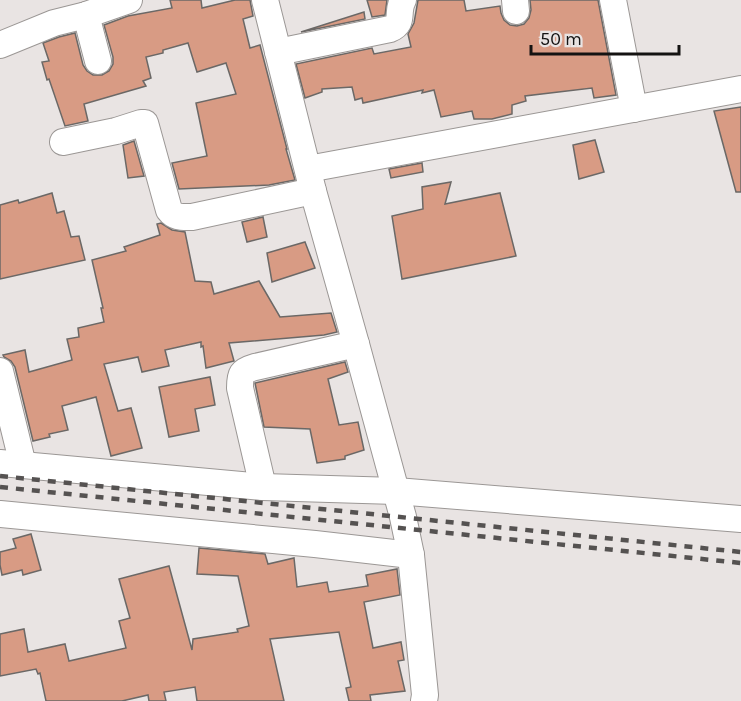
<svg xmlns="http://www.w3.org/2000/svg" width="741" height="701" viewBox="0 0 741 701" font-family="Karla,sans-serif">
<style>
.building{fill:#d89b84;stroke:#6b6866;stroke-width:1.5}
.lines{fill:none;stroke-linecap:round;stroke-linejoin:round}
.minor-casing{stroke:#9b9795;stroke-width:28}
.minor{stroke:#fff;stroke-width:26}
.rail{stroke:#555251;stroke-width:4.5;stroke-dasharray:8 8;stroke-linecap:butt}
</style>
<rect width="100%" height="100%" fill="#e9e4e3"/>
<g class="building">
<polygon points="170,0 201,0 202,8 235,0 250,0 253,16 243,19 250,48 260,45 287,149 286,149 295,180 269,185 179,189 172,163 207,156 196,103 236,94 226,63 197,72 188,43 163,50 163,53 146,57 151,78 143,81 146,86 84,104 88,121 65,126 49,79 47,80 42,62 49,61 43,43 59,37 75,33 83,65 87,71 93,75 102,75 109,71 113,64 113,57 104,25 128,16 172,8"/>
<polygon points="367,0 387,0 385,15 372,17"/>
<polygon points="418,0 464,0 466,11 500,6 501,13 504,20 510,25 517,26 524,24 529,18 531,10 530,0 598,0 616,95 594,98 592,88 525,96 526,101 512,105 512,114 492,119 474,119 472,111 441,117 434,90 422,93 423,90 363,103 362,98 355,100 352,87 322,89 322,92 305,98 296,64 372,48 374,54 411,47 408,34 414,23"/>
<polygon points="364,12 365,19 301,32"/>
<polygon points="741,107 741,192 736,192 714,111"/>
<polygon points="595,140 604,172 579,179 573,145"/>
<polygon points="134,141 144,176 128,178 123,145"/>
<polygon points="422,163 423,172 391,178 389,169"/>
<polygon points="451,182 445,204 500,193 516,256 402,279 392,216 423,209 422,187"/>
<polygon points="52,193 57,213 64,211 71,237 79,236 85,260 0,279 0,205 18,200 19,203"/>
<polygon points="263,217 267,237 247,242 242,222"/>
<polygon points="161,223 172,230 185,232 195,281 211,282 214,294 259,281 280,317 331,313 337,332 324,335 229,343 234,361 206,368 203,346 201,347 201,342 165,350 169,366 142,372 138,357 104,364 118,411 131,408 142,448 111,456 96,397 62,406 68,430 49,434 50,437 33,441 15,367 11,361 4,357 3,355 25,350 29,372 72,360 67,339 79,337 78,328 104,322 101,308 103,308 92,260 126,251 124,247 160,235 157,224"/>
<polygon points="305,242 315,268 272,282 267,253"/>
<polygon points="345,362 348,372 328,379 339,425 358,422 364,450 345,456 345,459 317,463 310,429 264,427 255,383"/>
<polygon points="210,377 215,405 195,409 199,431 169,437 159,387"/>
<polygon points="31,534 41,570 23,575 22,570 2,575 0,565 0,552 16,548 13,539"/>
<polygon points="199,548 265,554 268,564 294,558 297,587 327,582 329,592 368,586 366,575 397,569 400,595 364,602 373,648 401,642 404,660 398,661 405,691 370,695 371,701 349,701 346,688 351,687 339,632 270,639 284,701 197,701 195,687 164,692 166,701 149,701 148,695 122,701 46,701 40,673 38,674 36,669 0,676 0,634 24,629 28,652 65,644 69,661 126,648 119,621 130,618 119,579 169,566 192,650 193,639 238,632 237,629 249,626 238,576 197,574"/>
</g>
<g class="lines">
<defs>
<g id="minor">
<polyline points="265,0 313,191 356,344 403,517 411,555 425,695 424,701"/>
<polyline points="515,0 516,11"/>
<polyline points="613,0 634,109"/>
<polyline points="86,15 98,61"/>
<polyline points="0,45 54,23 86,15 129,0"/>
<path d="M 278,52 L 390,29 C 405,23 396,12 403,0"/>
<path d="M 63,142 L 116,131 L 141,123 L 145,123 L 169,210 C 175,218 182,217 192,217 L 313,191"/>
<polyline points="308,169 741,89"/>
<polyline points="0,371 23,465"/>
<polyline points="0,463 263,487 396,491 741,519"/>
<path d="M 263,487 L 240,388 C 240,374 241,371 255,367 L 356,344"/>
<polyline points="0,514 315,544 411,555"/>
</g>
</defs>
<use href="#minor" class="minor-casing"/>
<use href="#minor" class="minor"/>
<g class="rail">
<polyline points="0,476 741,552"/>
<polyline points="0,487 741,563"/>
</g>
</g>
<path d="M531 45v9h148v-9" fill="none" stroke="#141312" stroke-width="3"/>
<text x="540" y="45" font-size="18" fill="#141312" stroke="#e9e4e3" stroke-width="4.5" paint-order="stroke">50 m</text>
</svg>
